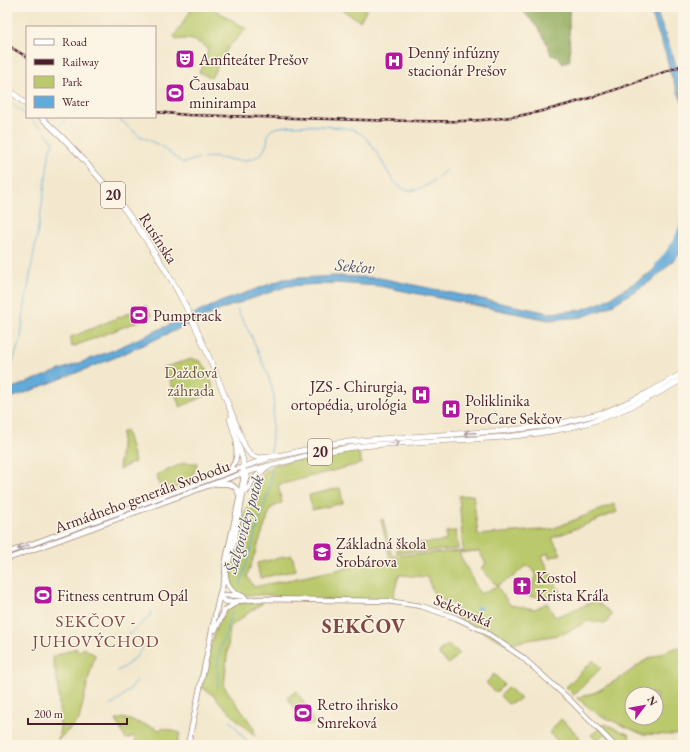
<svg xmlns="http://www.w3.org/2000/svg" width="690" height="752" viewBox="0 0 690 752" font-family="'EB Garamond',serif">
<style>
.green{fill:#bac96c;stroke:#82744c;fill-rule:evenodd}
.forest{fill:#93ad60;stroke:#6e6646}
.water{fill:#62aad9;stroke:#566482}
.lines{fill:none;stroke-linecap:round;stroke-linejoin:round}
.stream{stroke:#62aad9;stroke-width:1}
.canal{stroke:#62aad9;stroke-width:3.5}
.river{stroke:#62aad9;stroke-width:6}
.secondary-casing{stroke:#9e847c;stroke-width:6}
.primary-casing{stroke:#9e847c;stroke-width:6}
.secondary{stroke:#fff;stroke-width:4.5}
.primary{stroke:#fff;stroke-width:5}
.rail-casing{stroke:#4a1f2b;stroke-width:2.5}
.rail{stroke:#fcf5e5;stroke-width:1;stroke-dasharray:3;stroke-linecap:butt}
.oneway{stroke:#ae9aa0}
.labels{text-anchor:middle;stroke-width:3;stroke-linejoin:round;paint-order:stroke}
.shield{fill:#fcf5e5;stroke:#7f5f63;stroke-width:1}
.shield-label{font-size:15px;font-weight:bold;fill:#4a1f2b}
.poi-label{font-size:16px;fill:#4a1f2b;stroke:#fcf5e5;text-anchor:start}
.street-label{font-size:16px;fill:#4a1f2b;stroke:#fcf5e5}
.park-label{font-size:16px;fill:#6c523e;stroke:#fcf5e5}
.water-label{font-size:17px;font-style:italic;fill:#525068;stroke:#fcf5e5}
.neighbourhood-label{font-size:17px;letter-spacing:1px;fill:#804747;stroke:#fcf5e5}
.district-label{font-size:20px;font-weight:bold;letter-spacing:1px;fill:#804747;stroke:#fcf5e5}
</style>
<rect width="100%" height="100%" fill="#fcf5e5"/>
<filter id="ink" filterUnits="userSpaceOnUse"><feTurbulence type="fractalNoise" baseFrequency=".025" numOctaves="2"/><feDisplacementMap in="SourceGraphic" scale="8" xChannelSelector="R" yChannelSelector="G"/><feConvolveMatrix kernelMatrix="1 2 1 2 8 2 1 2 1" color-interpolation-filters="sRGB"/></filter>
<filter id="wash" filterUnits="userSpaceOnUse"><feTurbulence type="fractalNoise" baseFrequency=".012" numOctaves="4" result="noise"/><feDisplacementMap in="SourceGraphic" scale="16" xChannelSelector="R" yChannelSelector="G"/><feGaussianBlur stdDeviation="0.9" result="paint"/><feColorMatrix in="noise" values="0 0 0 0 0 0 0 0 0 0 0 0 0 0 0 0 0 1.4 0 .05"/><feComposite in="paint" operator="in"/></filter>
<g filter="url(#wash)">
<rect width="100%" height="100%" fill="#f3e8cd"/>
<g class="green">
<path d="M 193,7 L 210,7 L 247,29 L 229,46 L 211,78 L 199,72 L 206,60 L 208,49 C 199,41 189,37 176,40 L 174,37 Z"/>
<polygon points="337,7 368,7 360,21"/>
<polygon points="146,306 152,316 72,347 69,338"/>
<path d="M 192,359 C 195,360 199,360 201,362 C 207,366 213,385 214,392 L 180,407 L 168,375 L 161,368 Z"/>
<polygon points="126,430 135,462 123,467 122,469 119,470 122,432"/>
<path d="M 357,447 L 361,462 L 363,463 L 278,485 L 282,503 L 271,508 L 247,576 L 254,587 L 390,559 L 381,520 L 383,519 L 392,556 L 463,551 L 459,496 L 473,495 L 478,535 L 552,529 L 614,504 L 617,512 L 552,538 L 561,554 L 549,558 L 548,553 L 542,556 L 555,583 L 561,592 L 546,598 L 546,596 L 530,597 L 535,575 L 533,569 C 524,562 521,571 514,576 C 509,579 503,582 497,586 L 510,605 L 535,609 L 547,603 L 555,617 L 596,601 L 612,614 L 606,623 L 588,621 L 563,634 L 507,644 L 456,618 L 458,610 L 455,605 L 435,597 L 427,577 L 399,575 L 392,601 L 281,599 C 279,598 277,596 275,596 C 260,591 232,604 229,578 L 243,515 L 246,512 L 262,473 L 273,465 ZM 479,551 L 486,564 L 481,568 L 497,586 L 480,594 L 459,553 Z"/>
<path d="M 184,463 L 197,463 C 196,469 193,476 188,481 C 183,486 168,492 161,488 L 156,475 Z"/>
<polygon points="340,488 343,503 312,510 309,495"/>
<polygon points="456,531 458,549 397,553 396,545 446,541 446,532"/>
<polygon points="292,555 296,570 260,578 257,563"/>
<polygon points="234,603 263,603 251,611 230,627 224,686 254,728 255,736 231,714 213,695 199,686 216,628 224,614"/>
<polygon points="448,644 459,653 449,664 439,655 440,653 439,652 442,648 444,649"/>
<path d="M 683,646 L 683,734 L 673,735 L 642,734 L 599,715 L 577,698 L 596,692 L 622,677 L 644,661 L 669,650 ZM 632,694 L 656,694 L 656,718 L 632,718 Z"/>
<polygon points="76,648 78,652 84,648 95,655 89,677 79,720 58,740 60,727 58,684 52,657"/>
<polygon points="593,660 601,668 574,695 566,687"/>
<polygon points="494,674 504,684 496,693 486,683"/>
<polygon points="508,687 521,699 508,704 500,696"/>
<polygon points="297,691 315,723 310,726 303,723 287,697"/>
<polygon points="123,718 156,728 158,730 163,728 180,733 177,745 130,745 136,741 134,736 127,739 125,738 116,720"/>
<polygon points="561,719 580,737 578,739 582,743 581,745 562,745 549,733"/>
<polygon points="605,724 630,735 627,745 616,745 605,734 597,740 591,735"/>
</g>
<path class="forest" d="M 519,7 L 570,7 L 569,17 L 570,60 L 563,64 L 558,56 L 551,55 C 546,35 533,22 519,7 Z"/>
<g class="water">
<polygon points="649,7 655,7 683,84 683,104 671,75 666,55"/>
<polygon points="683,230 682,252 654,279 607,308 582,317 549,320 379,286 335,283 288,286 225,308 114,358 17,396 7,398 7,390 111,351 223,301 284,279 335,276 380,278 549,313 581,310 605,301 650,273 676,247"/>
</g>
<g class="lines">
<g class="stream">
<polyline points="7,100 27,116"/>
<polyline points="28,117 41,128"/>
<polyline points="117,117 138,135 161,146 181,162 184,163 199,158"/>
<polyline points="61,125 66,117"/>
<polyline points="46,133 53,142"/>
<path d="M 203,158 C 217,155 240,164 251,159 C 259,157 265,151 267,143 C 268,139 267,134 270,131 C 276,122 343,126 354,130 C 390,143 386,229 446,170"/>
<polyline points="237,309 251,335 269,378 274,396 271,453"/>
<polyline points="8,390 11,367 21,338 24,311 42,205 50,149 54,141"/>
<polyline points="240,585 270,486 272,470"/>
<polyline points="123,638 131,633 150,616 151,611"/>
<path d="M 117,671 C 125,668 142,653 144,645"/>
<polyline points="218,687 218,664 220,650 232,612"/>
<polyline points="110,705 114,704 136,683 136,679"/>
<polyline points="230,720 248,743 251,745"/>
</g>
<polyline class="canal" points="477,608 480,608"/>
<path class="river" d="M 658,266 C 669,254 678,240 683,225"/>
</g>
</g>
<g filter="url(#ink)">
<g class="lines">
<defs>
<g id="secondary">
<path d="M 229,471 C 236,462 238,456 236,445"/>
<path d="M 217,484 C 227,483 236,483 239,495"/>
<polyline points="247,491 254,478 266,468"/>
<polyline points="7,553 243,467"/>
<path d="M 7,559 L 243,473 L 243,481 L 225,565 C 225,582 228,591 245,597"/>
<polyline points="219,597 227,602 260,599 387,601 421,606 456,618 482,630 522,657 570,700 614,745"/>
<polyline points="219,597 225,595 241,596"/>
<polyline points="215,630 225,610 237,602"/>
<polyline points="188,745 219,597 235,539 247,472"/>
</g>
<g id="primary">
<polyline points="7,88 27,105"/>
<path d="M 41,117 C 98,169 151,238 186,307 C 209,352 226,400 245,447 L 251,455 L 259,458 L 278,456 L 337,443 L 380,439 L 501,431 L 554,425 L 606,412 L 648,393 L 683,373"/>
<path d="M 230,419 L 243,460 L 243,473 C 280,463 316,452 355,447 C 432,437 512,444 587,423 C 621,413 652,397 683,379"/>
<polyline points="243,467 267,459"/>
</g>
</defs>
<use href="#secondary" class="secondary-casing"/>
<use href="#primary" class="primary-casing"/>
<use href="#secondary" class="secondary"/>
<use href="#primary" class="primary"/>
<defs>
<g id="rail">
<polyline points="7,45 27,57"/>
<path d="M 155,112 L 188,115 C 247,117 306,118 364,120 C 416,121 467,124 518,116 C 575,106 629,85 683,65"/>
</g>
</defs>
<use href="#rail" class="rail-casing"/>
<use href="#rail" class="rail"/>
</g>
<defs><path id="oneway-shaft" d="M-6 0H5M1.5-3L5.5 0L1.5 3" fill="none" stroke-width="1.6" stroke-linecap="round" stroke-linejoin="round"/></defs>
<g class="oneway">
<use href="#oneway-shaft" transform="translate(470 433) rotate(177)"/>
<use href="#oneway-shaft" transform="translate(394 443) rotate(-5)"/>
<use href="#oneway-shaft" transform="translate(23 547) rotate(160)"/>
</g>
</g>
<defs>
<symbol id="theatre-square" viewBox="-11 -11 22 22"><rect x="-9" y="-9" width="18" height="18" rx="4" fill="#b5179e" stroke="#fcf5e5"/><path d="M-5-5.5Q0-4 5-5.5V0Q5 5 0 6Q-5 5-5 0ZM-3.3-2.5H-1v1.5H-3.3ZM1-2.5H3.3v1.5H1ZM-2.8 1Q0 5.5 2.8 1Z" fill="#fff"/></symbol>
<symbol id="hospital-square" viewBox="-11 -11 22 22"><rect x="-9" y="-9" width="18" height="18" rx="4" fill="#b5179e" stroke="#fcf5e5"/><path d="M-5-5h3v3.5h4V-5h3V5h-3V1.5h-4V5h-3Z" fill="#fff"/></symbol>
<symbol id="stadium-square" viewBox="-11 -11 22 22"><rect x="-9" y="-9" width="18" height="18" rx="4" fill="#b5179e" stroke="#fcf5e5"/><path d="M0-5a6.5 5 0 1 0 0 10a6.5 5 0 1 0 0-10ZM-3.5-1.8h7v3.6h-7Z" fill="#fff"/></symbol>
<symbol id="school-square" viewBox="-11 -11 22 22"><rect x="-9" y="-9" width="18" height="18" rx="4" fill="#b5179e" stroke="#fcf5e5"/><path d="M0-5L7-2L0 1L-7-2ZM-4 1L0 2.5L4 1V4Q0 6-4 4Z" fill="#fff"/></symbol>
<symbol id="church-square" viewBox="-11 -11 22 22"><rect x="-9" y="-9" width="18" height="18" rx="4" fill="#b5179e" stroke="#fcf5e5"/><path d="M-1.2-6h2.4v3.5h3.3v2.4h-3.3V6h-2.4V-.1h-3.3v-2.4h3.3Z" fill="#fff"/></symbol>
</defs>
<g fill-rule="evenodd">
<use href="#theatre-square" x="174" y="48" width="22" height="22"/>
<use href="#hospital-square" x="383" y="50" width="22" height="22"/>
<use href="#stadium-square" x="164" y="82" width="22" height="22"/>
<use href="#stadium-square" x="128" y="304" width="22" height="22"/>
<use href="#hospital-square" x="410" y="384" width="22" height="22"/>
<use href="#hospital-square" x="440" y="398" width="22" height="22"/>
<use href="#school-square" x="311" y="541" width="22" height="22"/>
<use href="#church-square" x="511" y="575" width="22" height="22"/>
<use href="#stadium-square" x="32" y="584" width="22" height="22"/>
<use href="#stadium-square" x="292" y="702" width="22" height="22"/>
</g>
<g class="labels">
<g class="shield">
<rect x="101" y="182" width="24" height="26" rx="3"/>
<rect x="308" y="439" width="24" height="26" rx="3"/>
</g>
<g class="shield-label">
<text x="113" y="200">20</text>
<text x="320" y="457">20</text>
</g>
<g class="poi-label">
<text x="408" y="58">Denný infúzny<tspan x="408" dy="18">stacionár Prešov</tspan></text>
<text x="199" y="65">Amfiteáter Prešov</text>
<text x="189" y="90">Čausabau<tspan x="189" dy="18">minirampa</tspan></text>
<text x="153" y="321">Pumptrack</text>
<text x="407" y="392" text-anchor="end">JZS - Chirurgia,<tspan x="407" dy="18">ortopédia, urológia</tspan></text>
<text x="465" y="406">Poliklinika<tspan x="465" dy="18">ProCare Sekčov</tspan></text>
<text x="336" y="549">Základná škola<tspan x="336" dy="18">Šrobárova</tspan></text>
<text x="536" y="583">Kostol<tspan x="536" dy="18">Krista Kráľa</tspan></text>
<text x="57" y="601">Fitness centrum Opál</text>
<text x="317" y="710">Retro ihrisko<tspan x="317" dy="18">Smreková</tspan></text>
</g>
<g class="street-label">
<text transform="translate(159 238) rotate(57)" y="6">Rusínska</text>
<text transform="translate(142 496) rotate(-20)" y="6">Armádneho generála Svobodu</text>
<text transform="translate(463 610) rotate(23)" y="6">Sekčovská</text>
</g>
<g class="park-label">
<text x="191" y="378">Dažďová<tspan x="191" dy="18">záhrada</tspan></text>
</g>
<g class="water-label">
<text transform="translate(355 266) rotate(5)" y="6">Sekčov</text>
<text transform="translate(244 524) rotate(-74)" y="6">Šalgovícky potok</text>
</g>
<g class="neighbourhood-label">
<text x="96" y="627">SEKČOV -<tspan x="96" dy="20">JUHOVÝCHOD</tspan></text>
</g>
<g class="district-label">
<text x="364" y="633">SEKČOV</text>
</g>
</g>
<rect width="690" height="752" fill="none" stroke="#fcf5e5" stroke-width="24"/>
<rect x="26" y="26" width="130" height="92" fill="#fcf5e5" stroke="#b59f9b"/>
<rect x="34" y="39" width="20" height="6" fill="#ffffff" stroke="#b59f9b"/>
<text x="62" y="46" font-size="12" fill="#4a1f2b">Road</text>
<rect x="34" y="59" width="20" height="6" fill="#4a1f2b" stroke="#b59f9b"/>
<text x="62" y="66" font-size="12" fill="#4a1f2b">Railway</text>
<rect x="34" y="76" width="20" height="12" fill="#bac96c" stroke="#b59f9b"/>
<text x="62" y="86" font-size="12" fill="#4a1f2b">Park</text>
<rect x="34" y="96" width="20" height="12" fill="#62aad9" stroke="#b59f9b"/>
<text x="62" y="106" font-size="12" fill="#4a1f2b">Water</text>
<g transform="translate(644 706) rotate(58)"><circle r="19" fill="#fcf5e5" stroke="#b59f9b"/>
<path d="M0-3L7 15L0 10L-7 15Z" fill="#b5179e"/>
<text y="-6" font-size="11" font-weight="bold" text-anchor="middle" fill="#4a1f2b">N</text>
</g>
<path d="M28 718v6h99v-6" fill="none" stroke="#4a1f2b" stroke-width="2"/>
<text x="34" y="718" font-size="12" fill="#4a1f2b" stroke="#fcf5e5" stroke-width="3" paint-order="stroke">200 m</text>
</svg>
